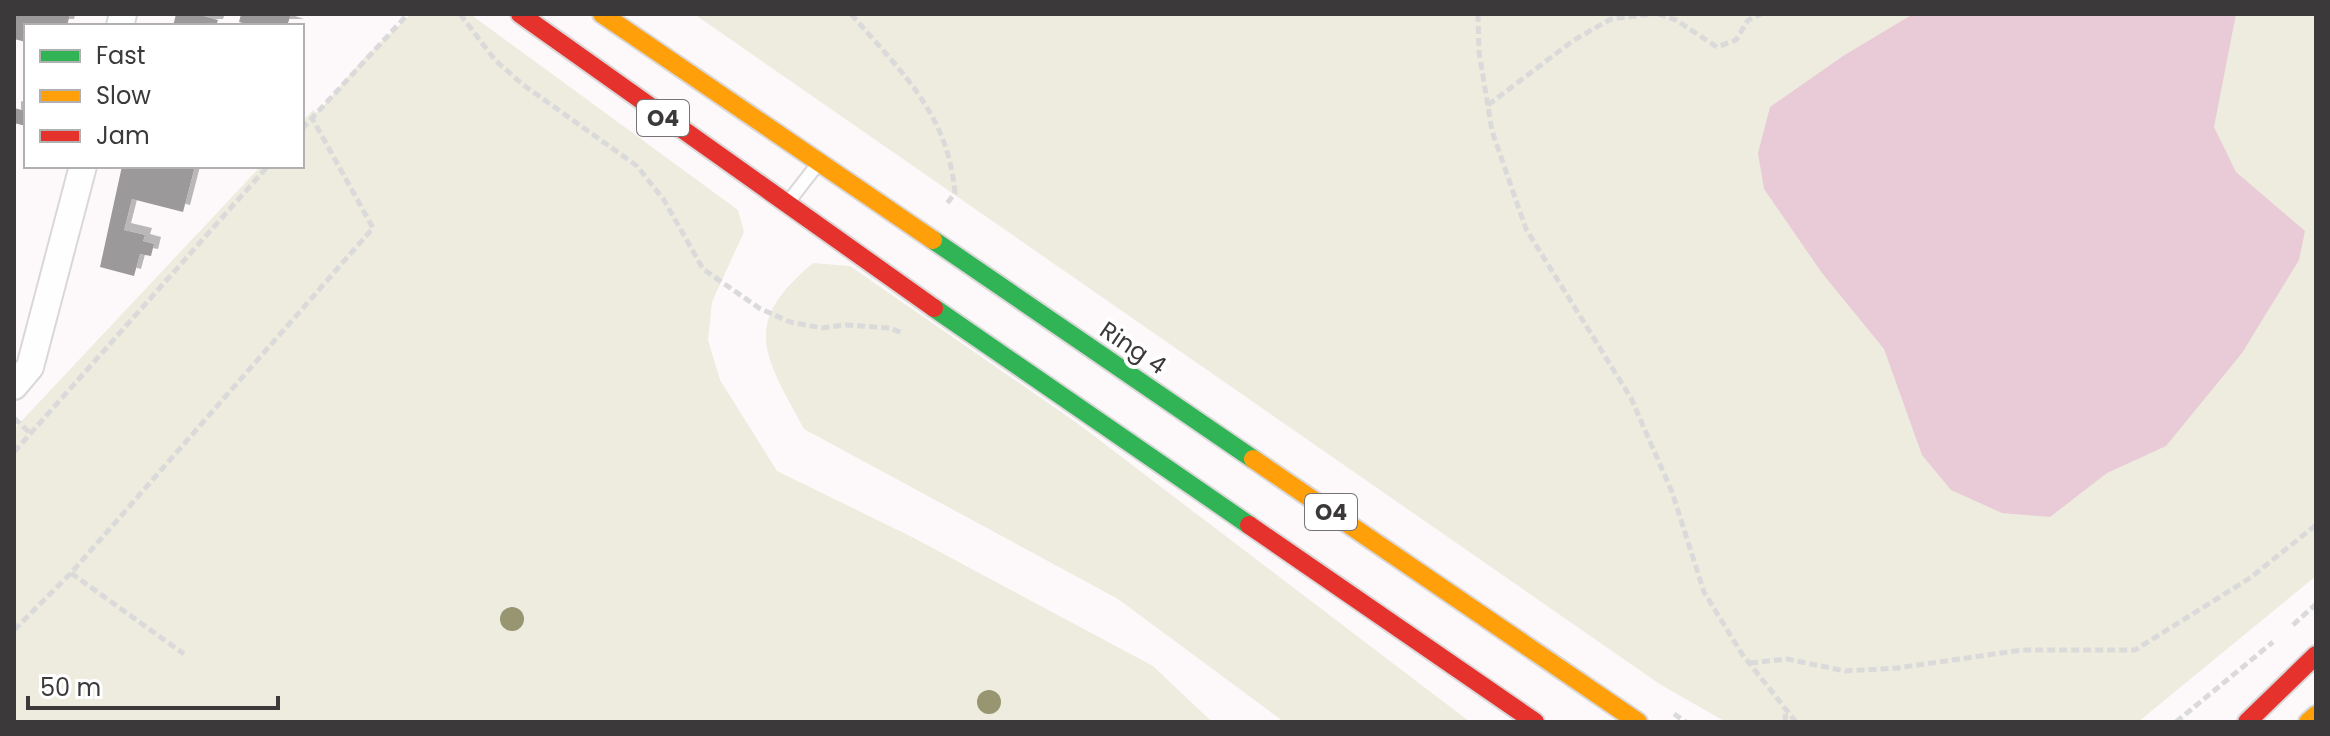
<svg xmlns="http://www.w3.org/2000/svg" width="2330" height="736" viewBox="0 0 2330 736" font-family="Poppins,sans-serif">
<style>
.green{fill:#edecde}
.water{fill:#e9cbd8}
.building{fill:#9c999a;filter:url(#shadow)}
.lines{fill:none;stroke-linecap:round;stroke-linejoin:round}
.lane-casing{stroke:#dad7d8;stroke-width:16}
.street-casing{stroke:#dad7d8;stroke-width:30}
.fast-casing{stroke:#dad7d8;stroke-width:22}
.slow-casing{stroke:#dad7d8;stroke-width:22}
.jam-casing{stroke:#dad7d8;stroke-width:22}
.path{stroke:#dbdadb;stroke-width:5;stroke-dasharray:8 4;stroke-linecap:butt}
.lane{stroke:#fffefe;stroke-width:12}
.street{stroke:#fffefe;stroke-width:26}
.fast{stroke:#30b455;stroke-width:18}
.slow{stroke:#ff9f0a;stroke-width:18}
.jam{stroke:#e5322d;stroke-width:18}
.tree{fill:#979671}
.labels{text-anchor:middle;stroke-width:8;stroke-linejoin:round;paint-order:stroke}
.shield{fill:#fff;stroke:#767476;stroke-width:2}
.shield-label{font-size:22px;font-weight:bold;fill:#3c393b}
.street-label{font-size:24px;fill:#3c393b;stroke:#fff}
</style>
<defs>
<filter id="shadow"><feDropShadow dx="7" dy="-7" stdDeviation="0" flood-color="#0004"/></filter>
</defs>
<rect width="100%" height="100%" fill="#fdf9fb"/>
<g class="green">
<polygon points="411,14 470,14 738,210 744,232 712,302 708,340 720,380 777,471 912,537 1153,666 1212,722 14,722 14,429 261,166 302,166 302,122 313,110 317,113 364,58"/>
<polygon points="694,14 2316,14 2316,576 2138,722 1726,722 1661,685"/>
<path d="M 813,263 L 850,266 L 1077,423 L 1470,722 L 1284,722 L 1118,599 L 804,429 C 764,355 740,324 813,263 Z"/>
</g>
<polygon class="water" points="1913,14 2236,14 2214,127 2236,172 2305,231 2299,260 2242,353 2166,446 2107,473 2050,517 2002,513 1951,490 1922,455 1884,349 1822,273 1764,189 1758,153 1770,107 1843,56"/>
<g class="building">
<polygon points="14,14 70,14 67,26 26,26 26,42 14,39"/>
<polygon points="176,14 196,14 218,20 216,26 173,26"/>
<polygon points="241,14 291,14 288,23 297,26 254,26 239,22"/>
<polygon points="14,108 26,111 26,126 14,123"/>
<polygon points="122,166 195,166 183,212 132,199 124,230 145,235 143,241 154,244 151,256 140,254 134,276 100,267"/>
</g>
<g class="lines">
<defs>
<polyline id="lane" points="789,201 817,165"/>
<g id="street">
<polyline points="120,26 123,14"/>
<polyline points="14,386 30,367 83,166"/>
</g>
<g id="fast">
<polyline points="933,240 1253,459"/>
<polyline points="934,308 1249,525"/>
</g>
<g id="slow">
<polyline points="602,14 933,240"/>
<polyline points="1253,459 1638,722"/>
<polyline points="2308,722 2316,715"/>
</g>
<g id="jam">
<polyline points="520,14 934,308"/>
<polyline points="1249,525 1535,722"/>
<polyline points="2247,722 2316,655"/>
</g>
</defs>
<use href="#lane" class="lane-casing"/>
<use href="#street" class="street-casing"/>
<use href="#fast" class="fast-casing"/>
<use href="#slow" class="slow-casing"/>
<use href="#jam" class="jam-casing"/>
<g class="path">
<polyline points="460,14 495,60 522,84 637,166 664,200 703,269 759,308 790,322 822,328 846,325 890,328 902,333"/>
<path d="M 851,14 C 901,72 948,113 955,193 L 945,206"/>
<polyline points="1478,14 1479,52 1492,131 1526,229 1631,398 1672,492 1704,592 1742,654 1796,722"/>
<polyline points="1658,14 1676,20 1717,47 1736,40 1748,20 1761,14"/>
<polyline points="1488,105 1574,40 1611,19 1653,14"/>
<polyline points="302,129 408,14"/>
<polyline points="14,418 30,433"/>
<polyline points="14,452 268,166"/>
<polyline points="71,573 184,654"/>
<polyline points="2293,625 2316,604"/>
<polyline points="14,630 71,573 373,228 312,118"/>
<polyline points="1750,663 1787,659 1845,671 1897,668 2022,650 2135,650 2250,578 2316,525"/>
<polyline points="1674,714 1686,722"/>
<polyline points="1785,722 1786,708"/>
<polyline points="2176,722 2273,642"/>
</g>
<use href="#lane" class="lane"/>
<use href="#street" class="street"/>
<use href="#fast" class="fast"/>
<use href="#slow" class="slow"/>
<use href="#jam" class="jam"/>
</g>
<g class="tree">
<circle cx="512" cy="619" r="12"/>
<circle cx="989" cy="702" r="12"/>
</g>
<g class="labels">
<g class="shield">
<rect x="637" y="100" width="52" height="36" rx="6"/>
<rect x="1305" y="494" width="52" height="36" rx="6"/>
</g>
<g class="shield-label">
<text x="663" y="126">O4</text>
<text x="1331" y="520">O4</text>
</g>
<g class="street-label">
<text transform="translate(1133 348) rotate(34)" y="8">Ring 4</text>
</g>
</g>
<rect width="2330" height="736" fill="none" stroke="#3c393b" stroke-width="32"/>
<rect x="24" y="24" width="280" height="144" fill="#ffffff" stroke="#b1b0b1" stroke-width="2"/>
<rect x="40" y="50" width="40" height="12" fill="#30b455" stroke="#b1b0b1" stroke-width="2"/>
<text x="96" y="64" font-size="24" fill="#3c393b">Fast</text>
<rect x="40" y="90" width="40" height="12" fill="#ff9f0a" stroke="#b1b0b1" stroke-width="2"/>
<text x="96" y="104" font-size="24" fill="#3c393b">Slow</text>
<rect x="40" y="130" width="40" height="12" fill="#e5322d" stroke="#b1b0b1" stroke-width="2"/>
<text x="96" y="144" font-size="24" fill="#3c393b">Jam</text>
<path d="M28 696v12h250v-12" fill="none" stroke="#3c393b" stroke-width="4"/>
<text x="40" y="696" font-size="24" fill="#3c393b" stroke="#ffffff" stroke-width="6" paint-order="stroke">50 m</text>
</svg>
